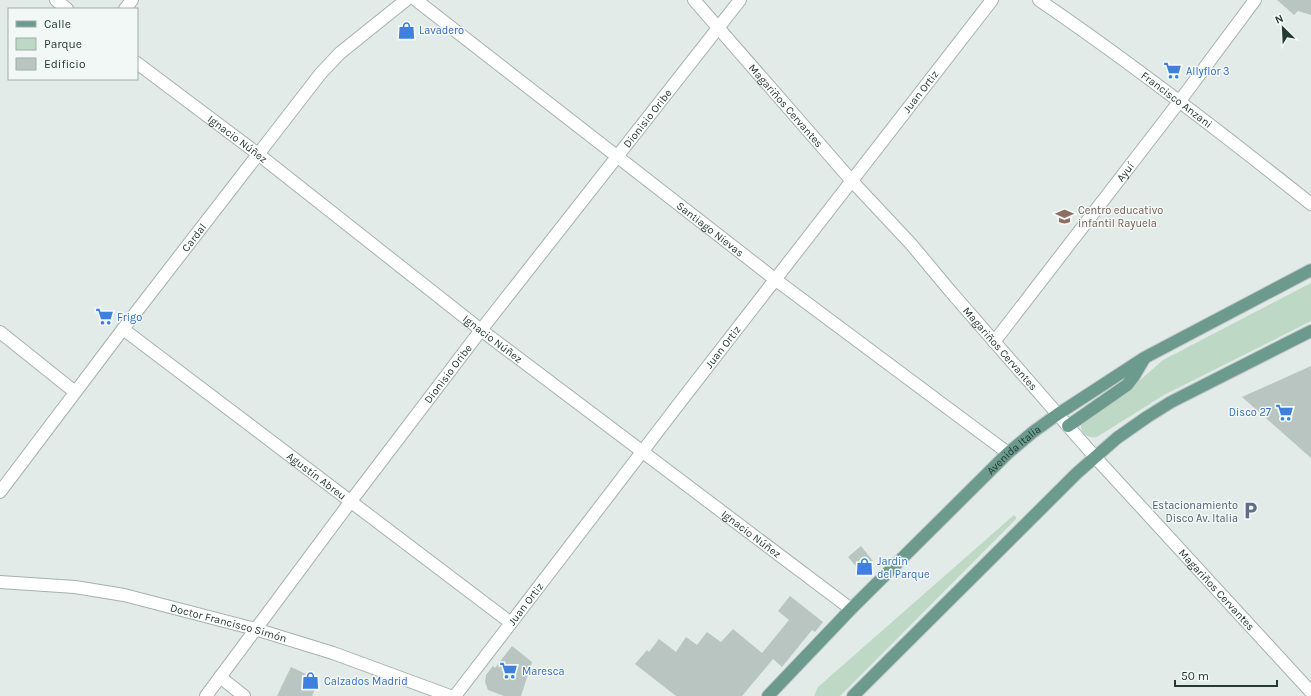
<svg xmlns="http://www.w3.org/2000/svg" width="1311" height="696" viewBox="0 0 1311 696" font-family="Karla,sans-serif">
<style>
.green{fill:#bdd9c5}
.building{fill:#b8c5c0}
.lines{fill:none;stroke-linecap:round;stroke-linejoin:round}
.minor-casing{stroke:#a5b2ae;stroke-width:14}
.major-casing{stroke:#c2c8c6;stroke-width:14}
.minor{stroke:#fff;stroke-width:12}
.major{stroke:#6c9b8e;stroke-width:12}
.labels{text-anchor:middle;stroke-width:3;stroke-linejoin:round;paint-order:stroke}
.shop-label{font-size:11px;fill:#366cbe;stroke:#f2f8f5;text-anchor:start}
.street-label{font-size:11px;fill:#243a34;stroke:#f2f8f5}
.education-label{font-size:11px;fill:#785e54;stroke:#f2f8f5;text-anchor:start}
.service-label{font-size:11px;fill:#4e5e75;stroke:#f2f8f5;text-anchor:end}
</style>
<rect width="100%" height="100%" fill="#e2ebe7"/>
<g class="green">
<path d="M 1311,283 L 1311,321 L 1164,395 L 1097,437 C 1087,438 1080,434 1081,423 L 1131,388 L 1163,360 Z"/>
<polygon points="1014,515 1016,517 1016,519 840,696 814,696 818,687"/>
</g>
<g class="building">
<polygon points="1277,0 1311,0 1311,15 1298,11 1294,15"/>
<polygon points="1311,366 1311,458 1242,397"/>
<polygon points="861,546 873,561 861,572 848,557"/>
<polygon points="790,596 823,622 815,632 812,630 782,667 773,659 742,696 676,696 635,664 647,650 649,652 659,639 676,652 686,637 697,645 707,632 721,642 733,629 762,653 789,620 778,611"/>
<polygon points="512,646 532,662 521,696 504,696 488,690 485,682 486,675 493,666 495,668"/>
<polygon points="291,667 319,680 312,696 277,696"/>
</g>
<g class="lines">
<defs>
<g id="minor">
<polyline points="56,0 67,9"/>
<path id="s1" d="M 416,0 L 776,280 L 1008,453"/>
<path id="s2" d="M 694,0 L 851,180 L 911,244 L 951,292 L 1095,457 L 1311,692"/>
<path id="s3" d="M 1039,0 C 1133,64 1222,133 1311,204"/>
<polyline points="125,9 132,0"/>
<path id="s4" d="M 137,63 L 258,154 L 481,330 L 851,609"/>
<path id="s5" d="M 123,329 L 511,623"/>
<polyline points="0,332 75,392"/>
<path id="s6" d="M 994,342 L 1179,102 L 1255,0"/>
<path id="s7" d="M 0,492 L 123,329 L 321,73 L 340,53 L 406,0"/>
<path id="s8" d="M 0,582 L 75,587 L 124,595 L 255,629 L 333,653 L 450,696"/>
<polyline points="220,677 244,696"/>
<path id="s9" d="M 206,696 L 351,501 L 481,330 L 740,0"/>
<path id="s10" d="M 455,696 C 633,463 811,231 992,0"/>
</g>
<g id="major">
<polyline points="1068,426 1127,385 1134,376 1144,359"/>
<path id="s11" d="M 768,696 L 851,609 L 1008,453 L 1033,432 L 1058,414 L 1144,358 L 1311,270"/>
<polyline points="853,696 1077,473 1117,438 1147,417 1171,402 1311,331"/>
</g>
</defs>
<use href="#minor" class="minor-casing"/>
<use href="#major" class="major-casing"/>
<use href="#minor" class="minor"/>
<use href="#major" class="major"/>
</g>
<defs>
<symbol id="shop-bare" viewBox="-9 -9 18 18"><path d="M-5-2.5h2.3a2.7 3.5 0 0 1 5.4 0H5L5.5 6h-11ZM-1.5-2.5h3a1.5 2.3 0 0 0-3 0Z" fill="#3f7fe0" stroke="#f2f8f5" stroke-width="2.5" paint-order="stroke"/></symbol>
<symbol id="supermarket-bare" viewBox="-9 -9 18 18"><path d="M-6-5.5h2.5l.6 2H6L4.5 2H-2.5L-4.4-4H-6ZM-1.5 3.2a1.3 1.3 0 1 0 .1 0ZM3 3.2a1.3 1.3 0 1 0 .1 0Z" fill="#3f7fe0" stroke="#f2f8f5" stroke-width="2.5" paint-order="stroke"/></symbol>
<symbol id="school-bare" viewBox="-9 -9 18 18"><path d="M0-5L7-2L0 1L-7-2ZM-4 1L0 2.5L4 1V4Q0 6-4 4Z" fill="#8d6e63" stroke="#f2f8f5" stroke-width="2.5" paint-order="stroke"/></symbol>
<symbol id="parking-bare" viewBox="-9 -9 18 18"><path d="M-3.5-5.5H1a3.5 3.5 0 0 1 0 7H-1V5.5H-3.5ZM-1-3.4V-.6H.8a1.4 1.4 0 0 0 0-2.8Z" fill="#5c6f8a" stroke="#f2f8f5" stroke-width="2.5" paint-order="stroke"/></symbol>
</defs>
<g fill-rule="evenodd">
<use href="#shop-bare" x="394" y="18" width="25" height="25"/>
<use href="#supermarket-bare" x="1160" y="58" width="25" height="25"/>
<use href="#school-bare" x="1052" y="204" width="25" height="25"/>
<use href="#supermarket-bare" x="92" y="304" width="25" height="25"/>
<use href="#supermarket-bare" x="1272" y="400" width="25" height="25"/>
<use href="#parking-bare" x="1238" y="498" width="25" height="25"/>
<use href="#shop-bare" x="852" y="554" width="25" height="25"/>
<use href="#supermarket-bare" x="496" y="658" width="25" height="25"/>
<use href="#shop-bare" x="298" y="668" width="25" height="25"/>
</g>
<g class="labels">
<g class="shop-label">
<text x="419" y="34">Lavadero</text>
<text x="1186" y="75">Allyflor 3</text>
<text x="117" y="321">Frigo</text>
<text x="1271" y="416" text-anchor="end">Disco 27</text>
<text x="877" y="565">Jardin<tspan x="877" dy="13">del Parque</tspan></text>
<text x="522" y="675">Maresca</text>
<text x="324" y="685">Calzados Madrid</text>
</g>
<g class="street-label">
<text dy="4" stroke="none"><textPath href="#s10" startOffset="763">Juan Ortiz</textPath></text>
<text dy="4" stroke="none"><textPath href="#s3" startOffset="170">Francisco Anzani</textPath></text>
<text dy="4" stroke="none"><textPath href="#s2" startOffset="140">Magariños Cervantes</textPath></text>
<text dy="4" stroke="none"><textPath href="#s9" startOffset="727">Dionisio Oribe</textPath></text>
<text dy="4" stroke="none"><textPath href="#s4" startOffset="126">Ignacio Núñez</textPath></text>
<text dy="4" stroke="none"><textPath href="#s6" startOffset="215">Ayuí</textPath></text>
<text dy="4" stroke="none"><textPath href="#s1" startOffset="373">Santiago Nievas</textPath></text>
<text dy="4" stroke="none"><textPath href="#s7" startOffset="320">Cardal</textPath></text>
<text dy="4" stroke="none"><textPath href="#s4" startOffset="450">Ignacio Núñez</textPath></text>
<text dy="4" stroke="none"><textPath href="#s10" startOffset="440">Juan Ortiz</textPath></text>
<text dy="4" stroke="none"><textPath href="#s2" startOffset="464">Magariños Cervantes</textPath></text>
<text dy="4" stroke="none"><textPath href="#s9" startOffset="403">Dionisio Oribe</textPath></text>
<text dy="4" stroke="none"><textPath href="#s11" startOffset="348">Avenida Italia</textPath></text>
<text dy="4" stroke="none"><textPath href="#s5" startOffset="243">Agustín Abreu</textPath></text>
<text dy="4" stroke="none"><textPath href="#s4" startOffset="774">Ignacio Núñez</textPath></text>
<text dy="4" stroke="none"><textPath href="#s2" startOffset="788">Magariños Cervantes</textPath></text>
<text dy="4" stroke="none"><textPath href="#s10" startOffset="116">Juan Ortiz</textPath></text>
<text dy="4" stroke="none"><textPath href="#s8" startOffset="233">Doctor Francisco Simón</textPath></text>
</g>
<g class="education-label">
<text x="1078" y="214">Centro educativo<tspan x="1078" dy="13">infantil Rayuela</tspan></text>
</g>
<g class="service-label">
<text x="1238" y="509">Estacionamiento<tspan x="1238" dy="13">Disco Av. Italia</tspan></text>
</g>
</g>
<rect x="8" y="8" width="130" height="72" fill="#f2f8f5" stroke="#a0aca8"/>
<rect x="16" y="21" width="20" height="6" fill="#6c9b8e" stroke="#a0aca8"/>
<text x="44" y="28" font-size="12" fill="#243a34">Calle</text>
<rect x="16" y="38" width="20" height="12" fill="#bdd9c5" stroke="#a0aca8"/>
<text x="44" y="48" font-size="12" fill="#243a34">Parque</text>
<rect x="16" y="58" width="20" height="12" fill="#b8c5c0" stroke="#a0aca8"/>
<text x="44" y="68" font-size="12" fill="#243a34">Edificio</text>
<g transform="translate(1283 28) rotate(336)" stroke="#f2f8f5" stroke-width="3" paint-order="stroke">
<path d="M0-3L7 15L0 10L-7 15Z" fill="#243a34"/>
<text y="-6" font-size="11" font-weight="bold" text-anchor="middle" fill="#243a34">N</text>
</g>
<path d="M1175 680v6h102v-6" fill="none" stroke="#243a34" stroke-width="2"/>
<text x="1181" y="680" font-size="12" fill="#243a34" stroke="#f2f8f5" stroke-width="3" paint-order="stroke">50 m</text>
</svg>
